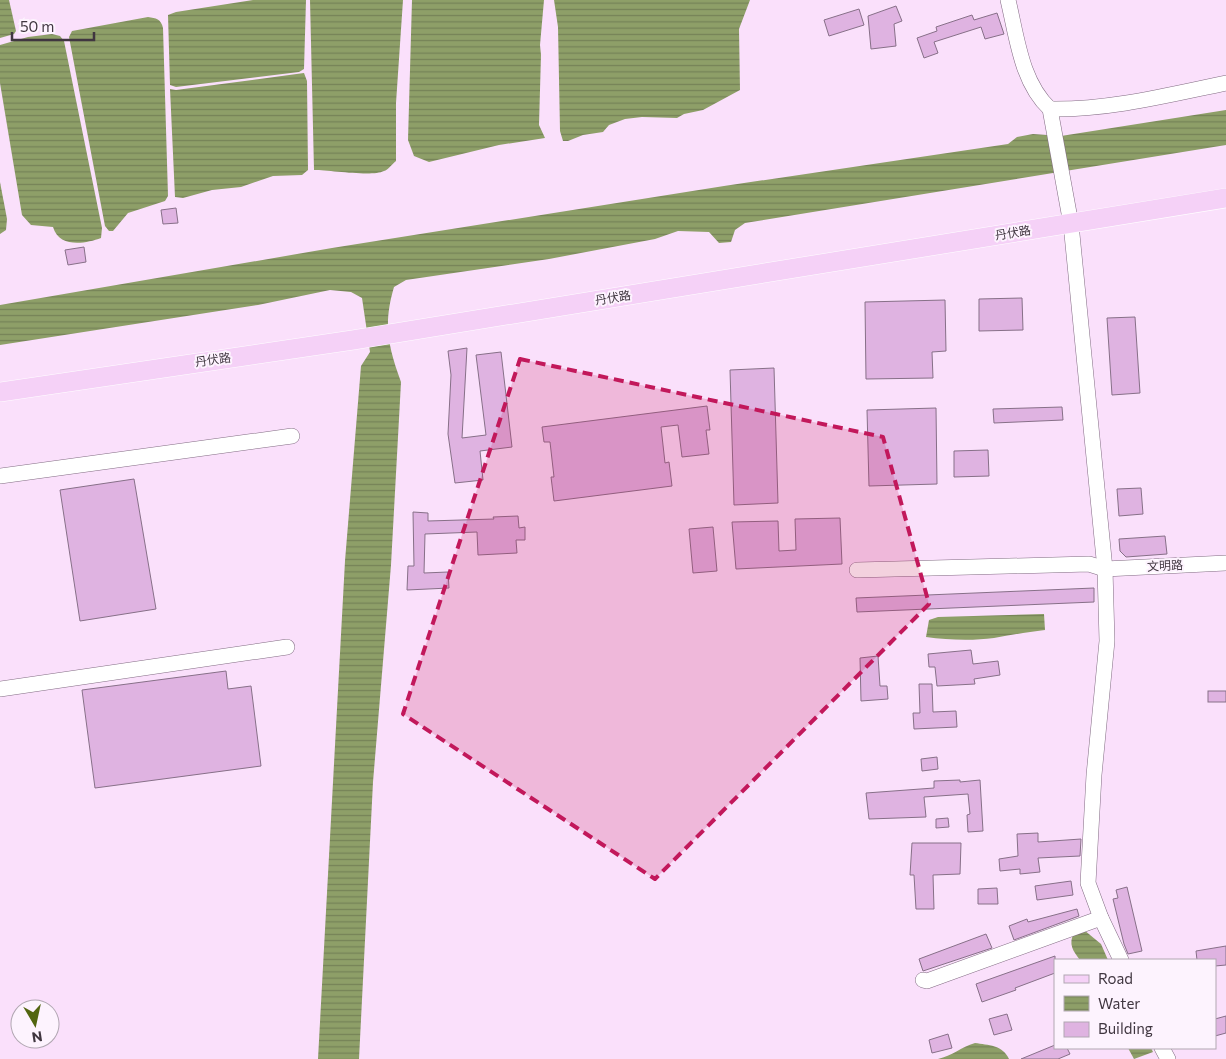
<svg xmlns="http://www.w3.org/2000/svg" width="1226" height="1059" viewBox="0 0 1226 1059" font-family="Commissioner,'Noto Sans SC',sans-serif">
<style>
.water{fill:url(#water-rules)}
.building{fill:#dfb3e1;stroke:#877088}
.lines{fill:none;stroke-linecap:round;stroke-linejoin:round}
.minor-casing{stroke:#826c83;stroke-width:16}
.major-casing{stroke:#fff;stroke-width:20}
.minor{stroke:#fff;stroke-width:15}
.major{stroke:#f5d1f7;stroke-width:19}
.marked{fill:#c2185b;fill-opacity:0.2;stroke:#c2185b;stroke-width:4;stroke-dasharray:10 6;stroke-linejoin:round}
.labels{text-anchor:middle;stroke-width:4;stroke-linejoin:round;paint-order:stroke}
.street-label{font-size:12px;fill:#403640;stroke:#fdf3fe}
</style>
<defs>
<pattern id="water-rules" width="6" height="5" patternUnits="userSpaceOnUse" patternTransform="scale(1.25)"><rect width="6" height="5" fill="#8e9f68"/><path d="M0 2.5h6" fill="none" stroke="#758257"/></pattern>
</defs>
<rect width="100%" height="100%" fill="#fae0fb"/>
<g class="water">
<polygon points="0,0 9,0 16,31 14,34 0,38"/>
<polygon points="253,0 306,0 304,69 299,72 176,87 170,85 168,15 176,12"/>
<path d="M 310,0 L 403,0 L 396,103 L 396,161 C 392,164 388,170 384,171 C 372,177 330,170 314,170 Z"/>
<polygon points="412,0 544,0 540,45 541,55 539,125 545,138 499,145 429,162 414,156 408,140"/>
<polygon points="554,0 750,0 739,29 740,90 703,110 684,114 677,118 642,117 625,119 609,125 603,132 583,135 568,141 563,141 560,131 558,27"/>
<path d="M 148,17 C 156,18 161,19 163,28 L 168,196 L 165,201 L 128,213 L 113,231 L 109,231 L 105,226 L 69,37 L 72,31 Z"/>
<path d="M 52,34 L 60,36 L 64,41 L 102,228 L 101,238 C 85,244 59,248 53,227 L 31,225 L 22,215 L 0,83 L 0,45 L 28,37 Z"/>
<polygon points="304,73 307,81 308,170 302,175 273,176 241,187 212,190 183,198 175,197 170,89 176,90"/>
<path d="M 1226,110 L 1226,145 L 745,223 L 735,230 L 731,242 L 719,243 L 709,232 L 678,231 L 655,239 L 549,259 L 406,280 L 394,287 C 383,324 388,346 401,382 L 391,565 L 373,782 L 359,1059 L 318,1059 L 345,561 L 361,366 L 370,352 L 362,298 L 351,292 L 330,290 L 258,305 L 0,345 L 0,305 L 332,248 L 724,186 L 1008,144 L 1017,137 L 1033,134 L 1061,136 Z"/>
<polygon points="0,182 7,219 6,230 0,234"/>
<path d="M 1044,614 L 1045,630 C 1027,632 1011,635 994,638 C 972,641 948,640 926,637 L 929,620 L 938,617 Z"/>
<path d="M 1084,930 L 1101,944 L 1108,960 L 1080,960 C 1073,951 1068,944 1074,933 Z"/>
<path d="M 975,1043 C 988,1045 1003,1045 1009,1059 L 938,1059 C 952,1056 961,1047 975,1043 Z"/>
<polygon points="1128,1048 1151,1048 1153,1052 1134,1059"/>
</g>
<g class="building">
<polygon points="896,6 902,21 894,24 896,46 871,49 868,16"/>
<polygon points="859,9 864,25 829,36 824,20"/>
<polygon points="997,13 1004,34 985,39 981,27 934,42 938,53 924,58 917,38 937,31 936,27 972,15 974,20"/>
<polygon points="176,208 178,223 163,224 161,210"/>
<polygon points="84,247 86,262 68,265 65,250"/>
<polygon points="1022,298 1023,330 979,331 979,299"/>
<polygon points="945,300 946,351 932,352 933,378 866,379 865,302"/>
<polygon points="1135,317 1140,393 1112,395 1107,318"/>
<polygon points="467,348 462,438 486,435 476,355 501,352 512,447 480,451 483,480 455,483 448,434 451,375 448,351"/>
<polygon points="774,368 778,503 734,505 730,370"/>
<polygon points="707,406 710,430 706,430 709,454 682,457 678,425 661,427 665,463 669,462 672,486 554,501 551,477 554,477 550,442 544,442 542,427"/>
<polygon points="1062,407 1063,420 994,423 993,409"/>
<polygon points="936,408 937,484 869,486 867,410"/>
<polygon points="988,450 989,476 954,477 954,451"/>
<polygon points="134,479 156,609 80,621 60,490"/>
<polygon points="1141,488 1143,514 1119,516 1117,489"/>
<polygon points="413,512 428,513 428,521 494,519 493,517 518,516 519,528 525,527 525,540 516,540 517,553 478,555 477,532 425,534 424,573 448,572 449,588 407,590 408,566 414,566"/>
<polygon points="840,518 842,564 736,569 732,522 778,521 779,551 796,550 795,519"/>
<polygon points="713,527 717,571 693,573 689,529"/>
<polygon points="1165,536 1167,554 1126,557 1120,551 1119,539"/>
<polygon points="1094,588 1094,602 857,612 856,598"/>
<polygon points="971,650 973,664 998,661 1000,675 974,679 975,684 937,686 935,667 929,667 928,654"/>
<polygon points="878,656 880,686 887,686 888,699 861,701 860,658"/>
<polygon points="226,671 228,689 251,686 261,766 95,788 82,690"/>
<polygon points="919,684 932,684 933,712 956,711 957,727 914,729 913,713 920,713"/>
<rect x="1208" y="691" width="18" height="11"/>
<polygon points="937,757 938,769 922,771 921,759"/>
<polygon points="960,780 960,782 980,780 983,831 968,832 967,815 970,814 968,794 924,797 926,817 869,819 866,793 934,788 934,781"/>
<polygon points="948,818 949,827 936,828 936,819"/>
<polygon points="1038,833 1038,842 1081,839 1080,856 1038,858 1040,872 1020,874 1020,869 1000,871 999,859 1018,856 1017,834"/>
<polygon points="912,843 961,843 960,874 933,875 934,909 916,909 914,875 910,875"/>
<polygon points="1071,881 1073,895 1037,900 1035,886"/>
<polygon points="1127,887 1142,951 1128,954 1124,944 1113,899 1118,898 1116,890"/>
<polygon points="997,888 998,904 978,904 978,889"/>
<polygon points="1077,909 1079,916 1014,940 1009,926 1027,919 1028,922"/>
<polygon points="986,934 992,948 923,971 919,959"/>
<polygon points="1226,946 1226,965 1215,966 1215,960 1197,960 1196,951"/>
<polygon points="1055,956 1055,973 1015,988 1016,990 982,1002 976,984"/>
<polygon points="1007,1014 1012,1030 994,1035 989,1019"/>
<polygon points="1226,1016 1226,1033 1215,1036 1215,1019"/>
<polygon points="948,1034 952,1048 932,1053 929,1040"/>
<polygon points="1055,1045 1055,1048 1067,1048 1070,1054 1058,1059 1021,1059"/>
</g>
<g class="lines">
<defs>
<g id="minor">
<path d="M 1008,0 C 1017,37 1021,82 1050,109 L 1071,224 L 1105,569 L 1107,641 L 1094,775 L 1088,883 L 1101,918 L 1121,960"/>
<path d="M 1050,109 C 1109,110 1168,95 1226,83"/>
<polyline points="0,476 292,436"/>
<polyline points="857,570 1089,564 1105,569 1226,563"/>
<polyline points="0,689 287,647"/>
<polyline points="923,980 927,981 1101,918"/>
<polyline points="1162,1048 1168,1059"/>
</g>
<polyline id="major" points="0,392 353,340 1226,198"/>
</defs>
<use href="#minor" class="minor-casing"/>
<use href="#major" class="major-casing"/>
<use href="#minor" class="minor"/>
<use href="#major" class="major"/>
</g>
<path class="marked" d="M 520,359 L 883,437 L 929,604 L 655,879 L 403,714 Z"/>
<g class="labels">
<g class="street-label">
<text transform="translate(1013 233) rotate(-9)" y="4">丹伏路</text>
<text transform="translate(613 298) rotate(-9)" y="4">丹伏路</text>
<text transform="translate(213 360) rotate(-8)" y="4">丹伏路</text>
<text transform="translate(1165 566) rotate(-3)" y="4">文明路</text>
</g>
</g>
<rect x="1054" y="959" width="162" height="90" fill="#fdf3fe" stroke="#b1a7b2"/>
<rect x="1064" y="975" width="25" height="8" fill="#f5d1f7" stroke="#b1a7b2"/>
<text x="1098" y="984" font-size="15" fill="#403640">Road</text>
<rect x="1064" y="996" width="25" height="15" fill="url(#water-rules)" stroke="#b1a7b2"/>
<text x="1098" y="1009" font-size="15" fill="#403640">Water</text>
<rect x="1064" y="1022" width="25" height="15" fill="#dfb3e1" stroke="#b1a7b2"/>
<text x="1098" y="1034" font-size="15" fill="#403640">Building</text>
<g transform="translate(35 1024) rotate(171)"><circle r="24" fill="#fdf3fe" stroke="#b1a7b2"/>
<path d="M0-4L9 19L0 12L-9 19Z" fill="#526510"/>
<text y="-8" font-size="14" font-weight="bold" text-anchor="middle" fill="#403640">N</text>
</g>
<path d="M12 32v8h82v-8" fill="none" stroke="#403640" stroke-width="2.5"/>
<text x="20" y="32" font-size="15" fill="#403640" stroke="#fdf3fe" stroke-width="4" paint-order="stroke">50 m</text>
</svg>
